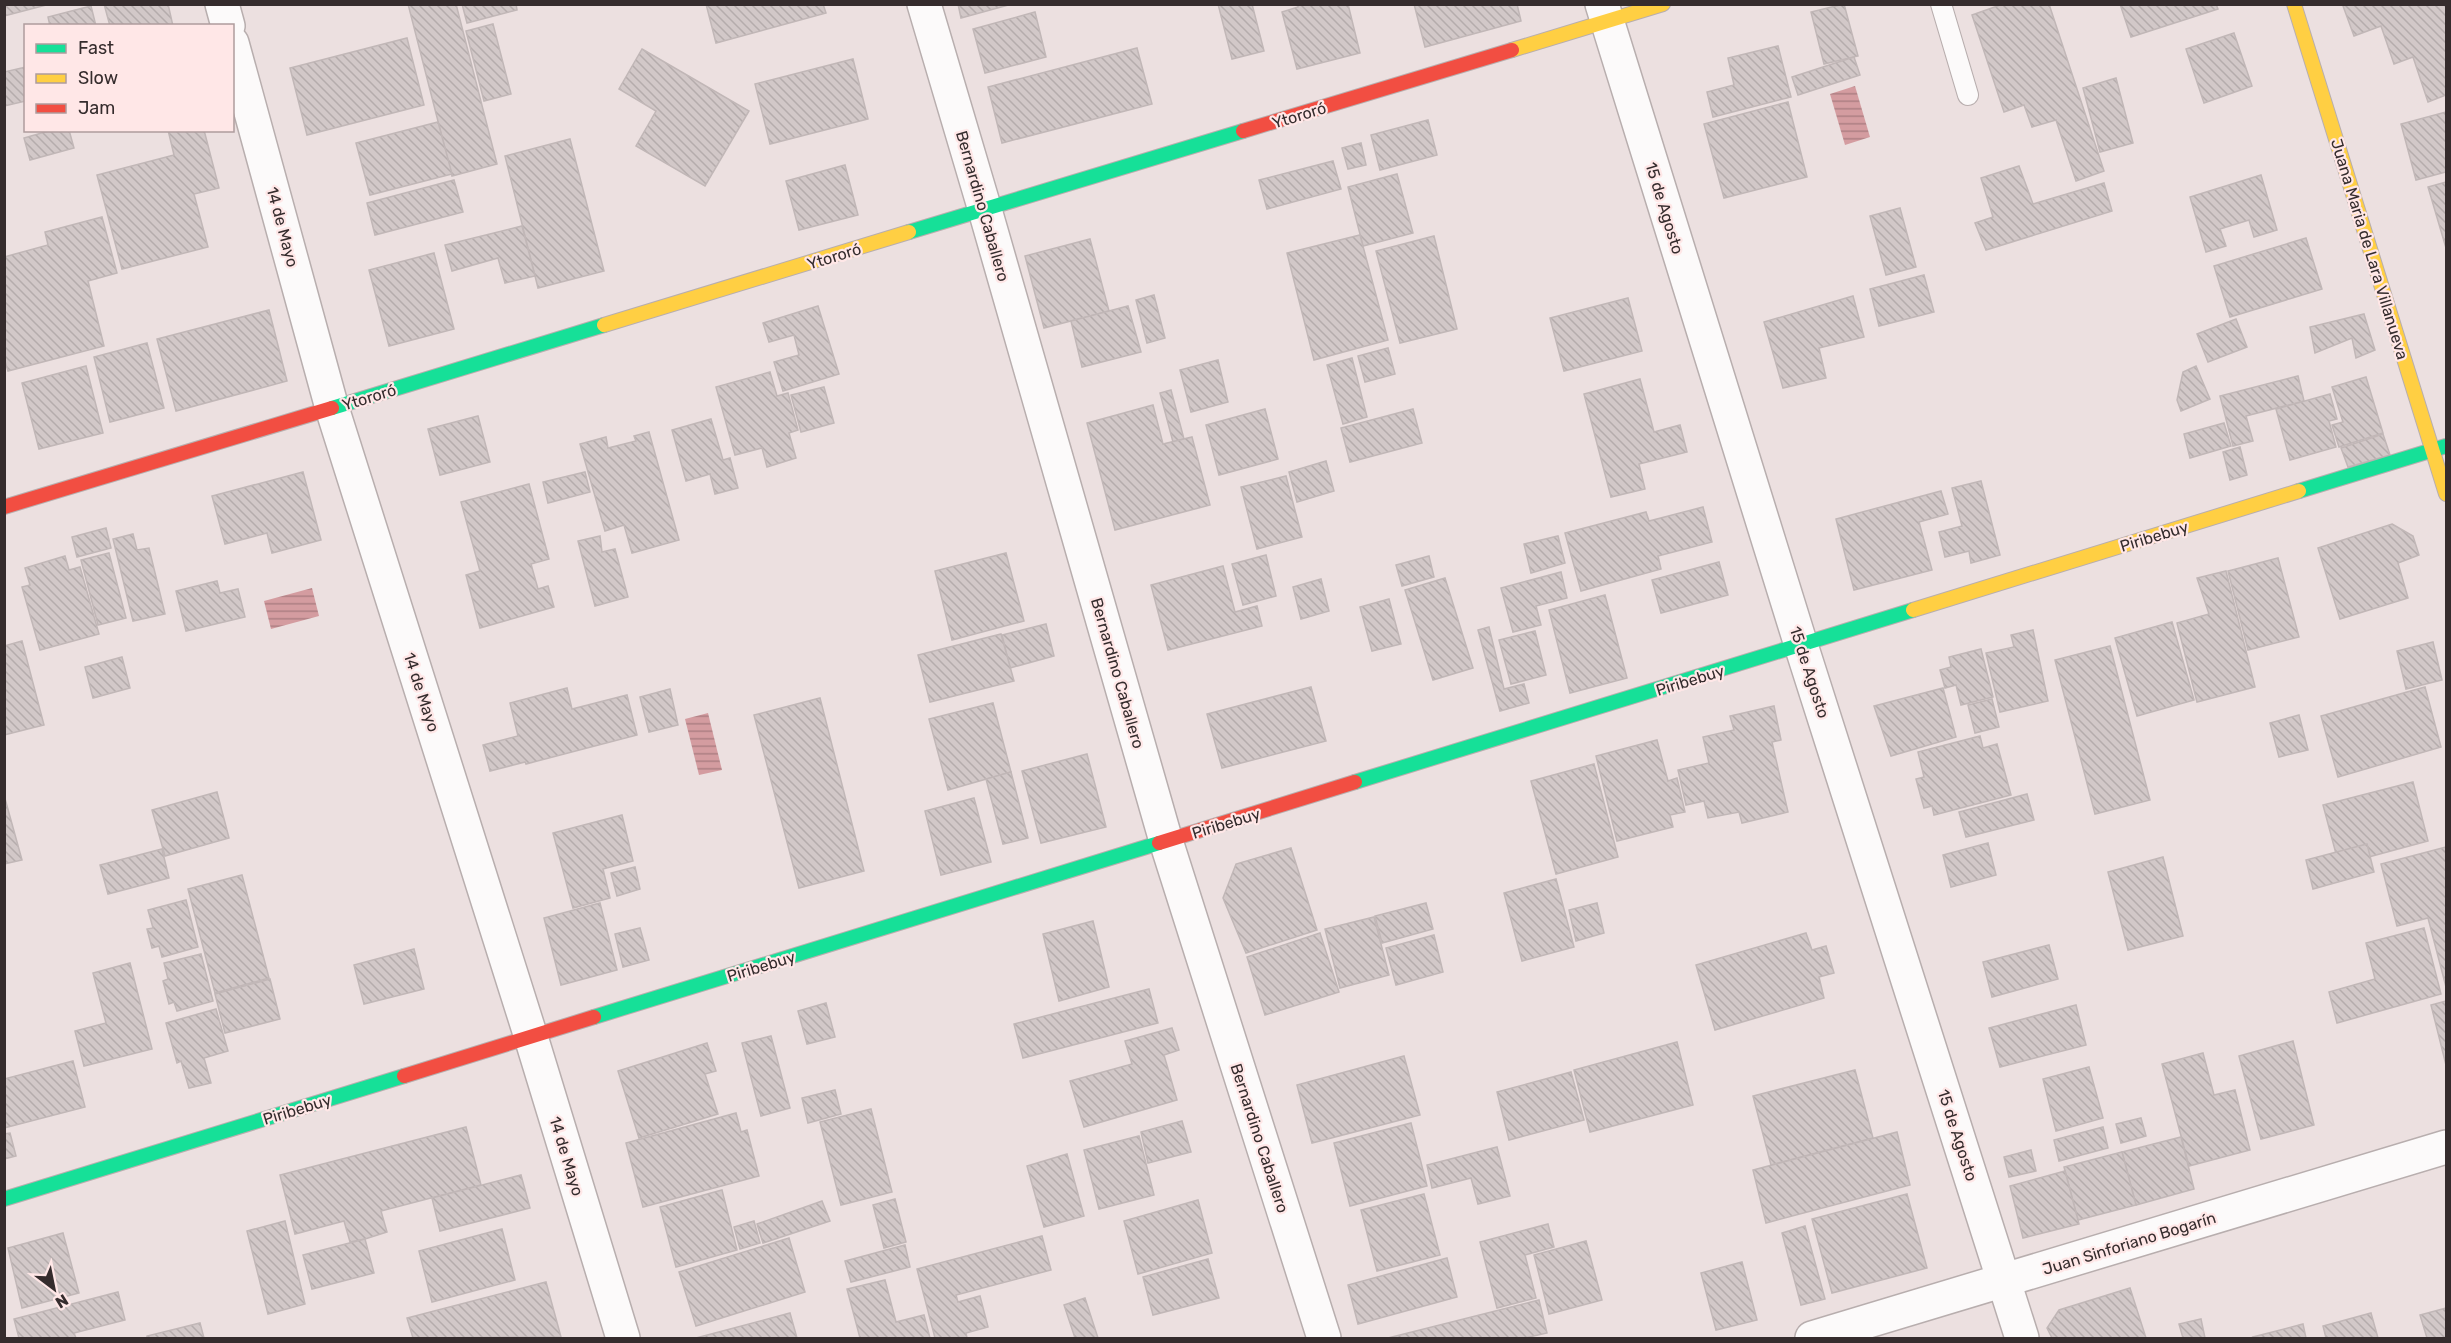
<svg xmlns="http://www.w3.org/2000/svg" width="2451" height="1343" viewBox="0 0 2451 1343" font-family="Rubik,sans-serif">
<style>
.water{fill:url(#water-rules)}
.building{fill:url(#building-back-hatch);stroke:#c1b7b7;stroke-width:1.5}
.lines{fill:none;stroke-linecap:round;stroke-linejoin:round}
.lane-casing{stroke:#b8aeae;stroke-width:22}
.street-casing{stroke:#b8aeae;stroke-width:36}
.fast-casing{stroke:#b8aeae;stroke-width:16}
.slow-casing{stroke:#b8aeae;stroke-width:16}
.jam-casing{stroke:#b8aeae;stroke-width:16}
.lane{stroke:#fcfafa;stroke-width:20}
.street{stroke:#fcfafa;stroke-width:33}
.fast{stroke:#16e098;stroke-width:14}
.slow{stroke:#ffcf43;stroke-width:14}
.jam{stroke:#f24e42;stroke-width:14}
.labels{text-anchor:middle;stroke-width:4.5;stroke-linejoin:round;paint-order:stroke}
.street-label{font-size:16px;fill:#352c2d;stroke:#ffe7e7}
</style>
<defs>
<pattern id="water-rules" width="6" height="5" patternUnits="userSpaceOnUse" patternTransform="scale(1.5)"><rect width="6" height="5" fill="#d49ca0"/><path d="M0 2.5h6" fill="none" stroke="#ad7f83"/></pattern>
<pattern id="building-back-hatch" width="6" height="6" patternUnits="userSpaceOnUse" patternTransform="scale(1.5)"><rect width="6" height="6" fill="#d2c8c8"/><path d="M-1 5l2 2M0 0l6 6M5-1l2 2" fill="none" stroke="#b5acac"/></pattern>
</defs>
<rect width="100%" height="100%" fill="#ece0e0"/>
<g class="water">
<polygon points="1855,86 1870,137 1845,145 1830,94"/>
<polygon points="312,588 319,616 271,629 264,601"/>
<polygon points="708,713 722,770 699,775 685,719"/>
</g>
<g class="building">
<polygon points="4,4 50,4 4,16"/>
<polygon points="104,4 168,4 173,26 110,26"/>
<polygon points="408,4 456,4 497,164 452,176"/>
<polygon points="462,4 516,4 517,10 467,23"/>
<polygon points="706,4 823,4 826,13 716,43"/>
<polygon points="958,4 1012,4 961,18"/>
<polygon points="1218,4 1252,4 1264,51 1232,59"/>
<polygon points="1298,4 1348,4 1360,53 1297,69 1282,12 1298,7"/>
<polygon points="1414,4 1517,4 1521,21 1425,47"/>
<polygon points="1844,4 1858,56 1824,64 1811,12"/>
<polygon points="2003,4 2049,4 2104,171 2076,181 2056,120 2032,127 2024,105 2004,112 1972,15"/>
<polygon points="2120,4 2216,4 2218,9 2131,37"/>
<polygon points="2348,4 2446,4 2446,95 2428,102 2413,57 2394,64 2381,26 2354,36 2343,6"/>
<polygon points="91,6 96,26 50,26 48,17"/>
<polygon points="1035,12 1046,57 985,73 973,29"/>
<polygon points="493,24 511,94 484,101 466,31"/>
<polygon points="2234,33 2252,86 2204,103 2186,49"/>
<polygon points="407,38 424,105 307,135 290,68"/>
<polygon points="1778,46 1791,97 1713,117 1707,92 1734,85 1728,58"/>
<polygon points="1137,48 1152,104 1002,143 988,87"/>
<polygon points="642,49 749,111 705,186 636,146 656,111 619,89"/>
<polygon points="1854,57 1860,75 1798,95 1792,77"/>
<polygon points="853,59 868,119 770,144 755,84"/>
<polygon points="26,67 26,101 4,106 4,72"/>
<polygon points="2116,78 2133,143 2100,152 2083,88"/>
<polygon points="1788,102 1807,177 1724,198 1704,124"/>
<polygon points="2446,112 2446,172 2416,180 2401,124"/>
<polygon points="1428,120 1437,155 1380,170 1371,135"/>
<polygon points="438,122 452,174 370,195 356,143"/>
<polygon points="52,130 69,130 74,148 30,160 24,138"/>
<polygon points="168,130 204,130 219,188 194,194 208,247 122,269 97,175 174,155"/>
<polygon points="570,139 604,271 538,288 505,156"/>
<polygon points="1361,143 1366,165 1348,169 1342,148"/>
<polygon points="1333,161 1341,189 1267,209 1259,180"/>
<polygon points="845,165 858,215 799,230 786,181"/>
<polygon points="2019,166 2033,204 2104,183 2112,211 1986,250 1975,223 1993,217 1981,178"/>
<polygon points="1397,174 1413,233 1363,246 1348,187"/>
<polygon points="2261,175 2277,230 2254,237 2249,220 2220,229 2226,246 2206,252 2190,197"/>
<polygon points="454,180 463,212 375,235 367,203"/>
<polygon points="2446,182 2446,248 2428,187"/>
<polygon points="1900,208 1916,267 1886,275 1870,216"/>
<polygon points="102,217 117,273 88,281 104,346 8,371 4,358 4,257 48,245 45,232"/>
<polygon points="522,226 535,276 505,283 498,258 452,271 445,245"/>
<polygon points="1360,235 1388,340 1314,360 1287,253"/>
<polygon points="1434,236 1457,329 1400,343 1376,251"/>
<polygon points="2306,238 2322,289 2230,317 2214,266"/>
<polygon points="1090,239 1109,311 1044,328 1025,256"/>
<polygon points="434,253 454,329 389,346 369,270"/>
<polygon points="1924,275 1934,312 1879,326 1870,289"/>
<polygon points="1154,295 1165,338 1147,343 1136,300"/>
<polygon points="1853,296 1864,337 1819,348 1826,378 1783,388 1764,322"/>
<polygon points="1628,298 1642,351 1564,371 1550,318"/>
<polygon points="818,306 839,374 783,391 774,362 799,355 794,335 769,342 763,323"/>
<polygon points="1128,306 1141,352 1082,367 1071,321"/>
<polygon points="269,310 287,381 176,411 157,339"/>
<polygon points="2364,314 2375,350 2356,358 2352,338 2315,353 2310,327"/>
<polygon points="2236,319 2247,347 2208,362 2197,334"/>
<polygon points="147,343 164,408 110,422 94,357"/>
<polygon points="1388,348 1395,374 1365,382 1358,356"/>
<polygon points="1352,358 1367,417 1343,424 1327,365"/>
<polygon points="1218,360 1228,402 1191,412 1180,370"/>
<polygon points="86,366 103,433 39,449 22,383"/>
<polygon points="2196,366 2210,399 2181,411 2177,400 2183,372"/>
<polygon points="770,372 777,396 788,393 798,430 789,433 796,458 767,467 762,448 735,455 716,387"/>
<polygon points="2298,376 2304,401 2246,416 2253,441 2233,446 2220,396"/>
<polygon points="2366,377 2383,433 2339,447 2332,425 2343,422 2332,387"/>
<polygon points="1640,379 1654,432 1680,425 1687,452 1639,464 1645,489 1611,497 1584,394"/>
<polygon points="824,387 834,423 801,432 791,395"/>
<polygon points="1171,390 1184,439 1173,442 1160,393"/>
<polygon points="2330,394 2337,419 2329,421 2336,447 2290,460 2276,409"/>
<polygon points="1153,405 1163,444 1192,437 1210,505 1115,530 1087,423"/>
<polygon points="1265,409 1278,459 1219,475 1206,425"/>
<polygon points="1413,409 1422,443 1350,462 1341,428"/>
<polygon points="478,416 490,462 440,475 428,429"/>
<polygon points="711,419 723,460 730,458 738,488 715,494 710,474 686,481 672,430"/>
<polygon points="2224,423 2231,446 2190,458 2184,434"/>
<polygon points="649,432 679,540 632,553 624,525 605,531 580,444 606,437 608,448 636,441 634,436"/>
<polygon points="2383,434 2390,455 2348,467 2341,448"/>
<polygon points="2240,447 2247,475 2230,480 2223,452"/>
<polygon points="1326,461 1334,491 1297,502 1289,472"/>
<polygon points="303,472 321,540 272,553 267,533 225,544 212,496"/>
<polygon points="585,472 590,492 548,503 543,482"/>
<polygon points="1286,476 1302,537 1257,549 1241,487"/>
<polygon points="1981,481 2000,555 1971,563 1969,551 1945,557 1939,532 1962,526 1952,488"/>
<polygon points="529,484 549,559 531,564 538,589 548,586 554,607 480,628 466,575 480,571 461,502"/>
<polygon points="1941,491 1948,514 1919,522 1932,570 1854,590 1836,519"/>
<polygon points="1703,507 1712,542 1658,556 1661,569 1581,591 1565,533 1646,512 1649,521"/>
<polygon points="2392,524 2413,536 2419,555 2398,563 2408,598 2340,619 2318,548"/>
<polygon points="106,528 111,548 77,557 72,537"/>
<polygon points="133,534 137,550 149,548 165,614 133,621 113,539"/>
<polygon points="600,536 602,552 615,549 628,597 595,606 578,541"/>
<polygon points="1558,536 1565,563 1531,573 1524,544"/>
<polygon points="109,553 126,618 98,625 81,560"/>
<polygon points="1006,553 1024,621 952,640 935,571"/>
<polygon points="1266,555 1276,596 1243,605 1232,564"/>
<polygon points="65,556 69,570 80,567 99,634 40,650 22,587 30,585 25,568"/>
<polygon points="1429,556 1434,577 1402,586 1396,565"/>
<polygon points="2278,558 2299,637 2248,650 2228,571"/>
<polygon points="1719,562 1728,595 1661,613 1652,580"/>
<polygon points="1223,566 1235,612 1257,606 1262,626 1168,650 1151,585"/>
<polygon points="2226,571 2255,687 2197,702 2177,623 2209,614 2197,578"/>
<polygon points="1561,572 1567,598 1536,606 1541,625 1513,632 1501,588"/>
<polygon points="1445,578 1473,668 1433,680 1405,590"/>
<polygon points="1321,579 1329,611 1301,619 1293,587"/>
<polygon points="217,581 220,593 238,589 245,617 186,631 176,591"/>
<polygon points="1605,595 1627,678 1570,693 1549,610"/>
<polygon points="1389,599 1401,644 1372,651 1360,607"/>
<polygon points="2172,622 2194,700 2137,716 2115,638"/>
<polygon points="1046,624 1054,656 1010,668 1002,635"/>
<polygon points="1489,627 1504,689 1524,684 1529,703 1500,711 1478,630"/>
<polygon points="2033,630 2048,701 2000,712 1986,653 2014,647 2011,635"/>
<polygon points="1535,631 1546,675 1511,684 1499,640"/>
<polygon points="1001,634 1014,681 930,702 918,655"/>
<polygon points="22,641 44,725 4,735 4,646"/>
<polygon points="2433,642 2442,680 2406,689 2397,651"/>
<polygon points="2110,646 2150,800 2095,814 2055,660"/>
<polygon points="1981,649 1993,697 1961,705 1956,685 1945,688 1940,670 1951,667 1949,657"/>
<polygon points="122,657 130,688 93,698 85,667"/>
<polygon points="1311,687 1326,741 1222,768 1207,714"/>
<polygon points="2425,687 2441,747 2338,777 2321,716"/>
<polygon points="567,688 572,709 627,695 637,735 526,764 525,762 490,771 483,745 518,736 510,703"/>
<polygon points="1943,688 1956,737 1891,756 1874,706"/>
<polygon points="670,689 678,725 649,732 640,697"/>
<polygon points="820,698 864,871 799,888 754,715"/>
<polygon points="1992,699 1999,727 1975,733 1968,705"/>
<polygon points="993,703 1011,772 948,790 929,719"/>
<polygon points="1774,706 1781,740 1772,742 1788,812 1742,823 1739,812 1708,818 1704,801 1686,805 1678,770 1709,763 1703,737 1734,730 1730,716"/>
<polygon points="2299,715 2308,750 2279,757 2270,723"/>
<polygon points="1980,736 1983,748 1997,744 2011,795 1934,815 1932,806 1924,808 1916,779 1924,777 1918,752"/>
<polygon points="1657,740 1668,781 1677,778 1685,812 1670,815 1673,827 1617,841 1596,756"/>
<polygon points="1087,754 1106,827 1041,843 1022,771"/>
<polygon points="1594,764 1618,857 1556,874 1531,781"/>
<polygon points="1011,772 1028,838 1003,844 986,779"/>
<polygon points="2413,782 2428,841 2339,865 2323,805"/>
<polygon points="217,792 229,838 165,856 152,810"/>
<polygon points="2027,794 2034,820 1966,837 1959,812"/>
<polygon points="4,795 22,860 4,864"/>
<polygon points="974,798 991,862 941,875 925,811"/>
<polygon points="622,815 633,861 603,869 610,898 573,908 553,833"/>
<polygon points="1988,843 1996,875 1951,887 1943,855"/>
<polygon points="2367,844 2374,872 2313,889 2306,860"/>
<polygon points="2446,847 2446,987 2428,918 2397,926 2381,864"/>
<polygon points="1291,848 1317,930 1246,953 1223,898 1236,864"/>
<polygon points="162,849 169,878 108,894 100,865"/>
<polygon points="2163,857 2183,936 2128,950 2108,872"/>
<polygon points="635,867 640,889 617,896 611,873"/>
<polygon points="242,875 269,978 215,993 188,889"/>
<polygon points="1556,879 1574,947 1522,961 1504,893"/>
<polygon points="186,900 198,947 162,957 159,946 152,948 147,929 153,928 148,910"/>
<polygon points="600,903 617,970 561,985 544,918"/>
<polygon points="1426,903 1433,929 1382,943 1375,916"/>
<polygon points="1597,903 1604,933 1576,941 1569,910"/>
<polygon points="1374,917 1389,975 1340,988 1325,929"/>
<polygon points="1093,921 1109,987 1059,1001 1043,934"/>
<polygon points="640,928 649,960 623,967 615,934"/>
<polygon points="2424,928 2441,994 2337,1023 2329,992 2375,979 2366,943"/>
<polygon points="1320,933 1339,992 1265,1015 1247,957"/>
<polygon points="1806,933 1812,950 1826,946 1834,973 1819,977 1824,998 1715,1030 1696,965"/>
<polygon points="1434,935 1443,972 1396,985 1386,948"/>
<polygon points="2049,945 2058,979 1992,997 1983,962"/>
<polygon points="414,949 424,989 364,1004 354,965"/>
<polygon points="201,954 213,1001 177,1011 174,1002 169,1004 163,981 168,979 164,963"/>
<polygon points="130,963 152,1049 84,1066 75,1031 106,1023 93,973"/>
<polygon points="270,979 280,1019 225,1033 215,994"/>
<polygon points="1149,989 1158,1023 1023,1058 1014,1024"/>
<polygon points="2446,1001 2446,1065 2431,1005"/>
<polygon points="826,1003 835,1037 807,1044 798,1011"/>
<polygon points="2076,1005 2086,1045 2000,1067 1989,1028"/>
<polygon points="216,1009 228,1051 204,1058 211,1083 189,1088 181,1061 177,1063 166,1023"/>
<polygon points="1172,1028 1179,1050 1164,1055 1177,1100 1084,1127 1070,1081 1132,1064 1125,1041"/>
<polygon points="771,1036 790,1108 761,1116 742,1043"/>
<polygon points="2293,1041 2314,1125 2261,1139 2239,1056"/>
<polygon points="1677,1042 1693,1105 1590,1132 1574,1070"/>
<polygon points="707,1043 716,1071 705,1074 718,1114 639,1138 618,1071"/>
<polygon points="2203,1053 2214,1095 2235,1090 2250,1150 2189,1166 2162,1064"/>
<polygon points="1404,1056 1420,1115 1312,1143 1297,1085"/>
<polygon points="73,1061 85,1107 4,1128 4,1079"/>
<polygon points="2089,1067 2103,1118 2056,1131 2043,1079"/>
<polygon points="1855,1070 1873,1138 1771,1165 1753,1096"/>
<polygon points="1571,1072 1584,1120 1509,1140 1497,1092"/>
<polygon points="835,1090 841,1114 808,1123 802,1098"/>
<polygon points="871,1109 892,1192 841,1205 820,1122"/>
<polygon points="736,1113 741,1132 747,1130 759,1176 643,1207 626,1143"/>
<polygon points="2141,1118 2146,1136 2121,1143 2116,1124"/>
<polygon points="1182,1121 1191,1152 1148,1163 1141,1132"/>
<polygon points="1411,1123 1427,1186 1350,1206 1334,1143"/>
<polygon points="466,1127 481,1185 381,1211 387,1232 365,1239 350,1242 344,1221 295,1234 280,1175"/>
<polygon points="2103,1127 2108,1148 2059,1161 2054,1140"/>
<polygon points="1897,1132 1910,1185 1766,1223 1753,1170"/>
<polygon points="10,1133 16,1156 4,1159 4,1134"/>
<polygon points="1139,1136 1154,1195 1099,1209 1084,1150"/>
<polygon points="2181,1137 2194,1189 2136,1205 2122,1152"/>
<polygon points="1497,1147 1510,1196 1478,1204 1471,1178 1432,1188 1427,1165"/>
<polygon points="2031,1150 2036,1171 2009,1177 2004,1157"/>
<polygon points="2122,1152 2136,1205 2078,1220 2064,1167"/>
<polygon points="1067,1154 1084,1216 1044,1227 1027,1166"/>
<polygon points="2065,1171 2079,1224 2023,1238 2010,1186"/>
<polygon points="521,1175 530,1208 440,1231 432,1198"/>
<polygon points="722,1190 737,1250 676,1267 660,1207"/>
<polygon points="1424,1194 1440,1255 1377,1271 1361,1210"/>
<polygon points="1907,1194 1927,1268 1832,1293 1812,1219"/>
<polygon points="895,1199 906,1242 884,1248 873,1205"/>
<polygon points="1198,1200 1212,1253 1138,1274 1124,1221"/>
<polygon points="822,1201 830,1221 763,1243 757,1224"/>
<polygon points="285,1221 305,1304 268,1314 247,1231"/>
<polygon points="754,1221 760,1243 740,1249 734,1227"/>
<polygon points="1548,1224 1554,1247 1525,1255 1536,1298 1497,1308 1480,1242"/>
<polygon points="1805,1226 1825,1299 1801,1305 1782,1233"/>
<polygon points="502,1229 515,1280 432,1302 419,1251"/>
<polygon points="63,1233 79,1293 22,1308 8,1248"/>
<polygon points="1042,1236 1051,1270 956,1295 958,1302 980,1296 988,1327 966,1333 967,1338 935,1338 917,1269"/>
<polygon points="789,1238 805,1292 696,1326 679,1272"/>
<polygon points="365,1239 374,1273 312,1289 303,1255"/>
<polygon points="1586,1241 1602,1300 1549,1314 1534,1255"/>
<polygon points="905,1245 910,1267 851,1282 845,1261"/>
<polygon points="1447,1258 1457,1297 1358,1324 1348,1285"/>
<polygon points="1208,1259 1219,1298 1153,1315 1143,1277"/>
<polygon points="1742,1262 1757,1320 1716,1330 1701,1273"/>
<polygon points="885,1280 896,1322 924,1315 930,1338 860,1338 847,1289"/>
<polygon points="546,1282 561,1337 413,1338 407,1318"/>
<polygon points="2130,1288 2146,1338 2052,1338 2047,1328 2059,1310"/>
<polygon points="118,1292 125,1320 74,1333 76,1338 19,1338 14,1319"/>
<polygon points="1085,1298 1098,1338 1075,1338 1064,1305"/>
<polygon points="1539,1300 1547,1333 1525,1338 1388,1338"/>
<polygon points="2446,1308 2446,1338 2427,1338 2420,1315"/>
<polygon points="790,1313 797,1338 696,1338"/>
<polygon points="2371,1313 2378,1338 2326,1338 2323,1326"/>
<polygon points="2201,1319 2205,1338 2183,1338 2179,1324"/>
<polygon points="200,1323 204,1338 147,1338 147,1336"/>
<polygon points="2303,1324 2306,1338 2254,1338 2253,1337"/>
</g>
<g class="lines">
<defs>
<polyline id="lane" points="1941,4 1968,95"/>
<g id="street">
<polyline points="222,4 228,26"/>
<polyline points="924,4 985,210 1166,841 1324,1338"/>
<polyline points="1602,4 1801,645 2022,1338"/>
<polyline points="232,43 332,408 531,1037 623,1338"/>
<polyline points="1812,1338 2446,1147"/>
</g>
<g id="fast">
<polyline points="909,232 1243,131"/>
<polyline points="332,408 604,325"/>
<polyline points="2299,491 2446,446"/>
<polyline points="1355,782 1913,610"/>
<polyline points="594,1017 1159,843"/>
<polyline points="4,1199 404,1076"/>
</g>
<g id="slow">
<polyline points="2294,4 2446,494"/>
<polyline points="1512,50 1663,4"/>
<polyline points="604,325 909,232"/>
<polyline points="1913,610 2299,491"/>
</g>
<g id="jam">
<polyline points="1243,131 1512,50"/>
<polyline points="4,507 332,408"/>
<polyline points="1159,843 1355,782"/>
<polyline points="404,1076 594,1017"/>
</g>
</defs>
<use href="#lane" class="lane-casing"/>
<use href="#street" class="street-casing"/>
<use href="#fast" class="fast-casing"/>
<use href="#slow" class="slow-casing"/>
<use href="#jam" class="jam-casing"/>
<use href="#lane" class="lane"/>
<use href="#street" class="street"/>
<use href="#fast" class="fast"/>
<use href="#slow" class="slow"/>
<use href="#jam" class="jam"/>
</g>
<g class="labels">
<g class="street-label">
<text transform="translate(1299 115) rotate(-17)" y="6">Ytororó</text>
<text transform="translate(983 206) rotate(74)" y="6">Bernardino Caballero</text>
<text transform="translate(1665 208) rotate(73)" y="6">15 de Agosto</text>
<text transform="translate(283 227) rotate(75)" y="6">14 de Mayo</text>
<text transform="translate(2370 249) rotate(73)" y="6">Juana Maria de Lara Villanueva</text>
<text transform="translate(834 256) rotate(-17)" y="6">Ytororó</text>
<text transform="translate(369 397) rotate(-17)" y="6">Ytororó</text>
<text transform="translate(2154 536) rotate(-17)" y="6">Piribebuy</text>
<text transform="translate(1810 672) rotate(72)" y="6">15 de Agosto</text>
<text transform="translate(1118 673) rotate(74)" y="6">Bernardino Caballero</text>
<text transform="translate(1690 680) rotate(-17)" y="6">Piribebuy</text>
<text transform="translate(422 692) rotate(72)" y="6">14 de Mayo</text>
<text transform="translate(1226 823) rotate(-17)" y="6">Piribebuy</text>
<text transform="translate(761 966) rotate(-17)" y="6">Piribebuy</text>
<text transform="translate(297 1109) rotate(-17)" y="6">Piribebuy</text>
<text transform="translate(1958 1135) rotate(72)" y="6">15 de Agosto</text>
<text transform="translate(1260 1138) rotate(72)" y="6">Bernardino Caballero</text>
<text transform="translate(567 1156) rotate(73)" y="6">14 de Mayo</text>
<text transform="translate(2129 1243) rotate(-17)" y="6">Juan Sinforiano Bogarín</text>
</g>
</g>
<rect width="2451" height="1343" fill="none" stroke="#352c2d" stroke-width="12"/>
<rect x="24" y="24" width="210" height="108" fill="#ffe7e7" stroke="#ae9c9d" stroke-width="1.5"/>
<rect x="36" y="44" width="30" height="9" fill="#16e098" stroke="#ae9c9d" stroke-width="1.5"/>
<text x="78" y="54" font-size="18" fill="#352c2d">Fast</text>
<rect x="36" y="74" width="30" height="9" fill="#ffcf43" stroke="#ae9c9d" stroke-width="1.5"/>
<text x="78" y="84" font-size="18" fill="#352c2d">Slow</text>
<rect x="36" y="104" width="30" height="9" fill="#f24e42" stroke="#ae9c9d" stroke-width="1.5"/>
<text x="78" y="114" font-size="18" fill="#352c2d">Jam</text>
<g transform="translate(54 1289) rotate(148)" stroke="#ffe7e7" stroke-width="4.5" paint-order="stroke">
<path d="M0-4.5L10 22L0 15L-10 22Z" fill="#352c2d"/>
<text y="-9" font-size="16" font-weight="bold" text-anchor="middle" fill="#352c2d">N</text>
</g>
</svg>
